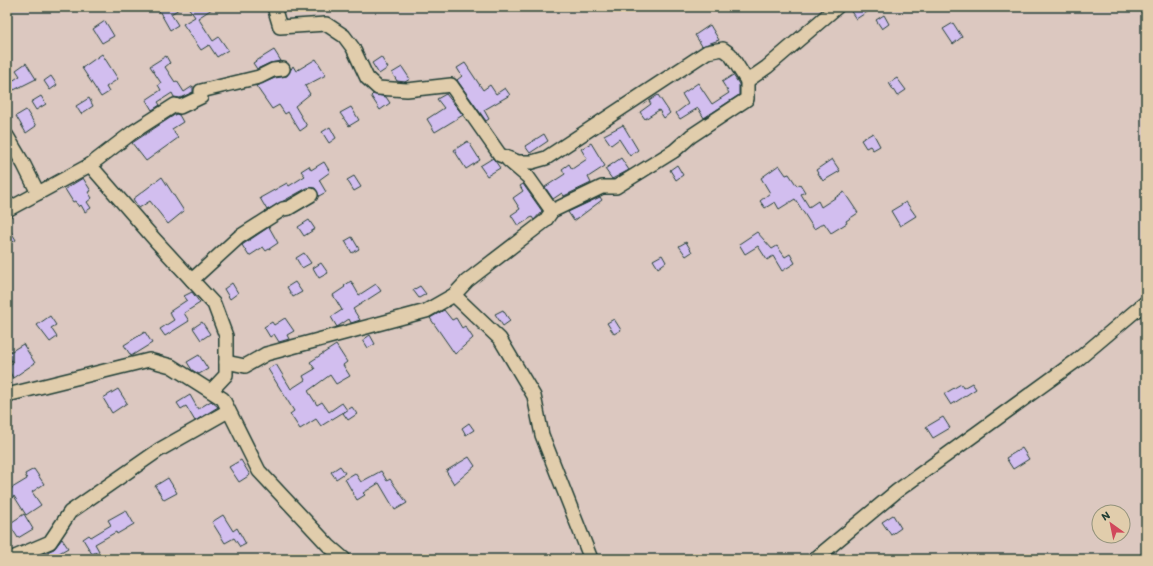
<svg xmlns="http://www.w3.org/2000/svg" width="1153" height="566" viewBox="0 0 1153 566" font-family="Itim,sans-serif">
<style>
.building{fill:#d2beef;stroke:#1f3d34}
.lines{fill:none;stroke-linecap:round;stroke-linejoin:round}
.minor-casing{stroke:#1f3d34;stroke-width:16}
.minor{stroke:#e1cdac;stroke-width:13}
</style>
<rect width="100%" height="100%" fill="#dcc8c0"/>
<filter id="ink" filterUnits="userSpaceOnUse"><feTurbulence type="fractalNoise" baseFrequency=".025" numOctaves="2"/><feDisplacementMap in="SourceGraphic" scale="8" xChannelSelector="R" yChannelSelector="G"/><feConvolveMatrix kernelMatrix="1 2 1 2 8 2 1 2 1" color-interpolation-filters="sRGB"/></filter>
<g filter="url(#ink)">
<g class="building">
<polygon points="157,7 182,7 171,14 178,25 170,30"/>
<polygon points="188,7 215,7 198,18 213,41 219,37 228,50 217,57 209,45 201,50 183,24 195,17"/>
<polygon points="856,7 875,7 856,19 850,10"/>
<polygon points="884,15 889,24 882,29 876,20"/>
<polygon points="105,21 114,36 102,43 93,29"/>
<polygon points="953,23 962,37 953,44 943,29"/>
<polygon points="710,25 719,40 702,46 695,35"/>
<polygon points="274,50 281,61 270,63 257,69 253,63"/>
<polygon points="102,54 118,79 106,87 109,92 101,97 82,68"/>
<polygon points="166,56 170,63 165,67 175,82 177,81 184,92 193,86 193,92 180,98 174,97 172,93 158,102 160,105 152,110 146,100 161,90 158,85 161,83 150,66"/>
<polygon points="381,57 388,68 379,74 372,63"/>
<polygon points="316,59 326,75 305,86 310,94 295,106 307,126 300,131 288,112 285,114 279,105 272,109 256,86 275,78 287,76 293,66 296,71"/>
<polygon points="26,63 36,79 14,90 9,83 20,76 16,70"/>
<polygon points="465,63 483,90 490,85 496,94 505,88 510,95 484,110 489,119 486,121 457,80 462,76 457,68"/>
<polygon points="402,67 410,79 405,82 397,81 392,73"/>
<polygon points="733,75 739,84 739,95 704,118 698,108 680,119 676,113 688,104 682,94 698,83 712,104 729,93 722,82"/>
<polygon points="51,76 57,85 50,90 44,81"/>
<polygon points="897,78 906,90 897,96 889,83"/>
<polygon points="373,94 386,97 390,103 380,110 371,96"/>
<polygon points="446,94 463,115 435,132 427,119 444,108 437,99"/>
<polygon points="658,95 670,113 664,118 659,110 645,119 640,112 651,104 649,101"/>
<polygon points="41,96 46,104 36,110 31,102"/>
<polygon points="89,98 93,106 81,114 76,106"/>
<polygon points="351,107 359,120 349,126 340,113"/>
<polygon points="26,110 36,126 26,133 16,116"/>
<polygon points="176,114 179,115 183,122 172,129 178,138 146,161 132,143"/>
<polygon points="623,125 638,150 630,156 619,139 611,145 604,135"/>
<polygon points="330,127 336,138 329,143 322,132"/>
<polygon points="873,133 880,146 873,150 870,146 866,148 861,140"/>
<polygon points="544,134 548,141 530,153 525,146"/>
<polygon points="468,141 480,160 466,169 454,150"/>
<polygon points="591,143 605,166 588,177 591,183 564,196 562,193 553,199 545,187 565,174 562,169 569,164 572,169 587,159 581,149"/>
<polygon points="493,158 500,168 487,176 480,166"/>
<polygon points="621,158 629,170 612,179 605,169"/>
<polygon points="832,159 840,171 823,181 816,170"/>
<polygon points="324,162 330,172 319,180 326,192 319,196 315,188 307,188 267,210 260,198 287,183 289,186 305,176 301,171 309,166 311,170"/>
<polygon points="677,165 683,175 676,180 670,170"/>
<polygon points="779,165 786,175 789,174 797,186 800,184 805,192 801,194 809,207 818,201 821,207 844,192 858,213 846,221 847,223 831,233 824,223 814,229 795,199 779,209 775,202 765,208 760,201 770,193 761,178"/>
<polygon points="354,176 361,187 354,191 347,180"/>
<polygon points="162,177 184,211 168,224 150,201 139,208 133,199"/>
<polygon points="83,178 91,191 88,192 92,198 87,202 91,208 85,212 81,205 79,207 75,201 73,202 65,189"/>
<polygon points="523,184 542,211 534,220 532,217 518,226 511,215 520,209 513,198 523,191 520,186"/>
<polygon points="600,197 602,200 574,221 568,212"/>
<polygon points="906,202 916,216 900,226 891,211"/>
<polygon points="309,220 315,229 304,236 298,227"/>
<polygon points="7,225 16,240 7,245"/>
<polygon points="269,227 278,243 266,251 263,247 249,256 242,245"/>
<polygon points="757,232 772,249 777,246 785,257 790,254 795,263 782,271 773,256 767,260 758,246 745,254 739,244"/>
<polygon points="352,237 359,249 352,253 345,241"/>
<polygon points="686,242 692,252 686,256 679,246"/>
<polygon points="304,253 311,263 302,268 296,258"/>
<polygon points="662,255 666,262 658,268 653,260"/>
<polygon points="321,263 328,273 319,278 313,268"/>
<polygon points="351,281 359,295 376,284 381,291 353,309 360,320 351,323 349,319 337,327 331,317 342,310 333,295 345,287 344,286"/>
<polygon points="295,282 302,292 293,297 287,287"/>
<polygon points="232,283 238,293 230,299 224,289"/>
<polygon points="420,286 426,294 419,298 413,290"/>
<polygon points="192,292 200,303 184,313 189,321 165,336 160,329 174,320 169,312 187,300 184,296"/>
<polygon points="444,310 452,320 456,318 462,328 465,326 473,338 455,354 430,318"/>
<polygon points="503,310 510,321 503,326 495,314"/>
<polygon points="50,316 56,325 51,328 57,337 50,342 37,325"/>
<polygon points="285,318 294,331 287,335 289,339 279,342 274,334 270,337 264,327 272,322 274,325"/>
<polygon points="614,319 621,330 614,334 607,323"/>
<polygon points="202,322 210,334 201,340 193,328"/>
<polygon points="145,332 152,343 131,356 124,345"/>
<polygon points="370,335 375,344 368,348 363,340"/>
<polygon points="23,344 35,363 13,378 7,367 13,363 7,354"/>
<polygon points="336,345 347,362 343,365 350,376 336,384 330,375 308,391 317,405 322,402 329,412 342,403 347,410 321,426 316,419 300,429 290,414 294,411 268,369 276,364 291,389 305,380 303,376 315,369 310,362"/>
<polygon points="199,355 208,369 199,374 192,370 187,362"/>
<polygon points="972,383 976,389 951,405 944,394 961,384 963,388"/>
<polygon points="118,389 127,403 112,413 103,398"/>
<polygon points="190,395 198,409 211,401 218,407 195,421 186,406 181,409 177,403"/>
<polygon points="352,407 357,414 348,420 343,413"/>
<polygon points="943,417 950,428 933,438 926,427"/>
<polygon points="469,423 474,430 466,435 462,428"/>
<polygon points="1022,448 1029,459 1013,469 1006,458"/>
<polygon points="469,457 475,466 454,484 446,471"/>
<polygon points="241,460 250,475 239,482 229,467"/>
<polygon points="340,466 345,473 336,479 331,472"/>
<polygon points="34,469 44,484 32,492 41,505 26,515 14,496 10,499 7,491 27,479 25,474"/>
<polygon points="381,471 387,481 390,479 407,503 395,510 379,483 363,493 365,495 357,500 345,479 355,473 361,482"/>
<polygon points="168,478 177,493 164,500 155,486"/>
<polygon points="126,510 134,524 117,534 116,532 95,544 99,551 92,554 83,539 89,535 91,537 111,525 108,520"/>
<polygon points="24,514 33,529 18,538 9,524"/>
<polygon points="223,515 233,531 237,528 246,544 240,547 234,538 225,543 212,522"/>
<polygon points="893,515 901,528 891,535 882,522"/>
<polygon points="62,539 68,548 54,556 56,559 39,559 38,556 54,549"/>
</g>
<g class="lines">
<defs>
<g id="minor">
<polyline points="274,7 280,27 326,24 344,36 353,48 367,78 378,88 407,90 451,85 500,155 518,162 532,162 546,158 707,52 723,49 730,54 747,81 767,67 837,7"/>
<polyline points="7,136 24,165 38,193"/>
<polyline points="508,160 528,177 552,211"/>
<polyline points="90,165 133,132 175,105 180,107 201,97 201,91 259,77 273,70 283,69"/>
<polyline points="7,210 90,165 156,241 214,304 226,336 226,375 211,391"/>
<polyline points="192,280 239,237 283,209 289,208 311,195"/>
<polyline points="454,295 500,339 534,396 542,435 591,559"/>
<polyline points="226,362 245,366 266,354 426,311 454,295 467,281 545,221 552,211 602,187 616,187 674,151 691,136 747,99 747,81"/>
<polyline points="7,395 149,360 171,366 223,399 259,471 329,546 344,559"/>
<polyline points="10,559 50,542 70,512 159,450 228,411"/>
<polyline points="815,559 897,491 1076,361 1146,302"/>
</g>
</defs>
<use href="#minor" class="minor-casing"/>
<use href="#minor" class="minor"/>
</g>
</g>
<rect width="1153" height="566" fill="none" stroke="#e1cdac" stroke-width="24"/>
<rect x="12" y="12" width="1129" height="542" fill="none" stroke="#1f3d34" stroke-width="1.5" filter="url(#ink)"/>
<g transform="translate(1111 524) rotate(327)"><circle r="19" fill="#e1cdac" stroke="#93937c"/>
<path d="M0-3L7 15L0 10L-7 15Z" fill="#d1495b"/>
<text y="-6" font-size="11" font-weight="bold" text-anchor="middle" fill="#1f3d34">N</text>
</g>
</svg>
